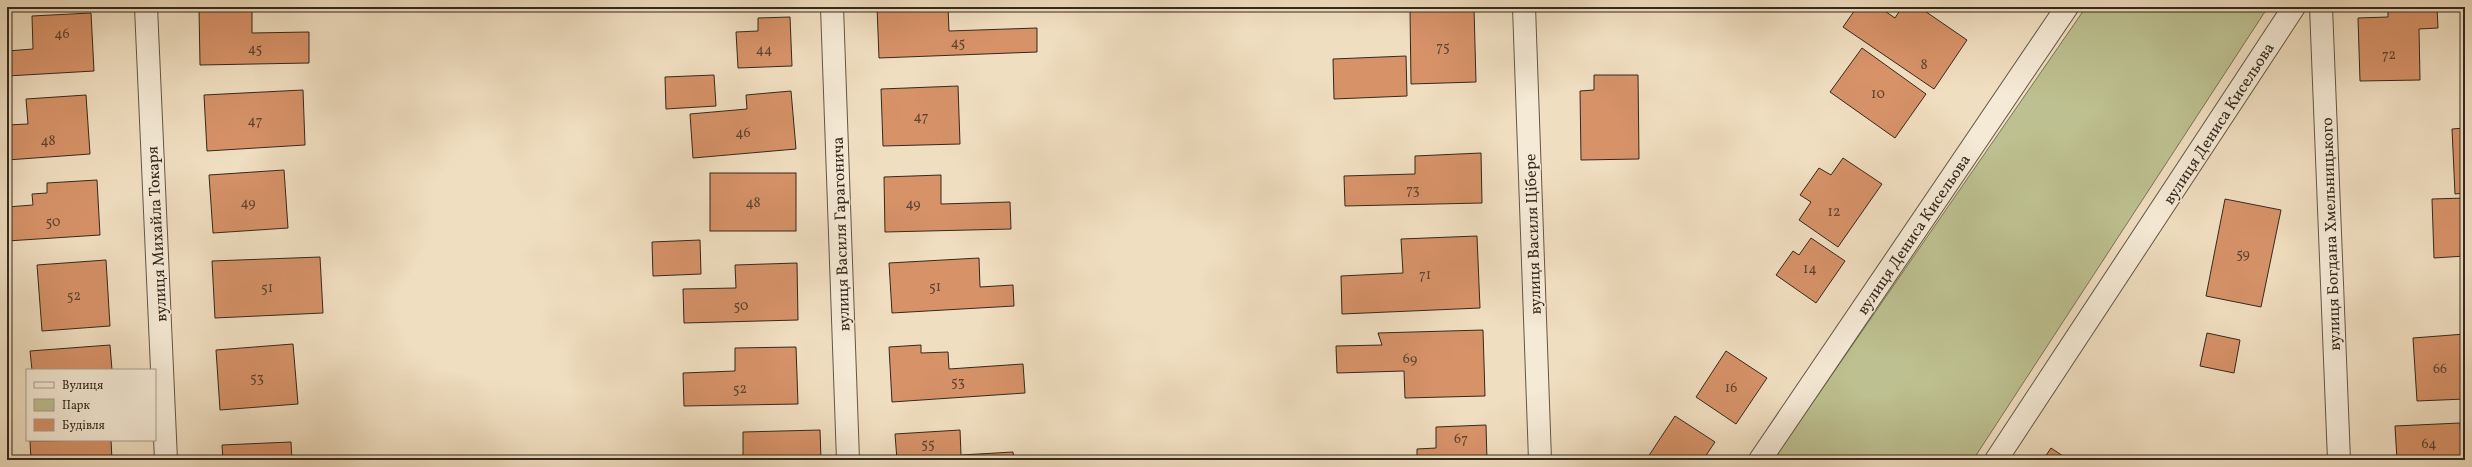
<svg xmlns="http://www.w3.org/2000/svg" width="2472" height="467" viewBox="0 0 2472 467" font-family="Vollkorn,serif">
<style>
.green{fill:#bdc090;stroke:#787456}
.building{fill:#d79268;stroke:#34291d}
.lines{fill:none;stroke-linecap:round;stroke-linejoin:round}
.minor-casing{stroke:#635646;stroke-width:24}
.minor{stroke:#f5ead6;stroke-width:22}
.labels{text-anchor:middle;stroke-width:3;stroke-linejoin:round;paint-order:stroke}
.number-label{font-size:14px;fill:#5d4330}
.street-label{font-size:16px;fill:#34291d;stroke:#f5ead6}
</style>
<rect width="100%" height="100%" fill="#f0dec0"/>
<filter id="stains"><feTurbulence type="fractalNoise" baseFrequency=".005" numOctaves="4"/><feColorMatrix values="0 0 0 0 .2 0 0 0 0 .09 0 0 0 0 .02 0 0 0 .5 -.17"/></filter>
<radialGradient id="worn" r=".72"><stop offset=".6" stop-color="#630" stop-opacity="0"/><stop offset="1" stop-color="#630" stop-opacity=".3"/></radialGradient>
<polygon class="green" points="2086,7 2268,7 1973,460 1773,460"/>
<g class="building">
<polygon points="252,7 252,33 309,32 309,63 200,65 199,8"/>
<polygon points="877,7 948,7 949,31 1037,28 1037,52 879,58"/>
<polygon points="1857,7 1879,7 1895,18 1902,7 1919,7 1967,40 1934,89 1843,27"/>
<polygon points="2388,7 2437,7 2438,28 2419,29 2420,80 2360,81 2358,18 2388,17"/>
<polygon points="1474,8 1476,82 1411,84 1410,10"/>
<polygon points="91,13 94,71 7,76 7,51 33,49 32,16"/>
<polygon points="790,17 792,66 738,68 736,32 758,31 758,18"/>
<polygon points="1862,48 1926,94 1895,138 1830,92"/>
<polygon points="1406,56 1407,96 1334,99 1333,59"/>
<polygon points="714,75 716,106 666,109 665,77"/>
<polygon points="1594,75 1638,75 1639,159 1581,160 1580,91 1594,90"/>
<polygon points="958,86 960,144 883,146 881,89"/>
<polygon points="303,90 305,145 207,151 204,95"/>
<polygon points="791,91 796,149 693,158 690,114 747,109 746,95"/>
<polygon points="86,95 90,154 7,160 7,125 28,124 26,99"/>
<polygon points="2465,128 2465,193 2455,194 2452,129"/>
<polygon points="1481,153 1482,203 1345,206 1344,176 1415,174 1415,156"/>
<polygon points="1843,158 1882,184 1838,247 1799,220 1811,202 1800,195 1819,168 1831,175"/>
<polygon points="284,170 288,228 213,233 209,175"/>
<rect x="710" y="173" width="86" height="58"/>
<polygon points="941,175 941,204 1010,202 1011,229 885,232 884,177"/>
<polygon points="97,180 100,235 7,241 7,207 33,205 32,194 47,193 47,183"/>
<polygon points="2465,198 2465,256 2434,258 2432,199"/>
<polygon points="2225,199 2281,210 2261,307 2206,296"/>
<polygon points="1477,236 1480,308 1342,314 1341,276 1403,273 1401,239"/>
<polygon points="1811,238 1845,261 1816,303 1776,275 1793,251 1799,255"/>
<polygon points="700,240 701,274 653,276 652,242"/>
<polygon points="320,257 323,313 215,318 212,261"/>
<polygon points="979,258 980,287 1013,285 1014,306 892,313 889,263"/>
<polygon points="106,260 110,326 42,331 37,265"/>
<polygon points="797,263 798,320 684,323 683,289 736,288 735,265"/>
<polygon points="1483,330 1485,396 1405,398 1404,371 1337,373 1336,346 1382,345 1378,333"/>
<polygon points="2207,333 2240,340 2234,373 2200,366"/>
<polygon points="2465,334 2465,399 2417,401 2413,338"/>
<polygon points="293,344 298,404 220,410 216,350"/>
<polygon points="110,345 112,370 32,370 30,351"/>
<polygon points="921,345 921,353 948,352 949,369 1023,364 1025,393 892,402 889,347"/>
<polygon points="796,347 798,404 684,406 683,373 735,371 735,348"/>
<polygon points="1726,351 1767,378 1736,424 1696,397"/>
<polygon points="1675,416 1715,442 1703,460 1646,460"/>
<polygon points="2460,423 2462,460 2397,460 2395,426"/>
<polygon points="1486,425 1487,460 1417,460 1417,449 1436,448 1436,427"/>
<polygon points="820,430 821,460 743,460 743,432"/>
<polygon points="960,430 961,455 1013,452 1014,460 897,460 895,434"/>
<polygon points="111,440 112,460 31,460 30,441"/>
<polygon points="291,442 292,460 223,460 222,445"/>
<polygon points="2051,448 2069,460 2043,460"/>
</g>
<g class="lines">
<defs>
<g id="minor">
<polyline points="146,7 166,460"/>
<polyline points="832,7 848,460"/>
<polyline points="1524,7 1540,460"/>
<polyline points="2321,7 2339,460"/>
<polyline points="1760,460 2067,7"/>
<polyline points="1996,460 2294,7"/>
</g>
</defs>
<use href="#minor" class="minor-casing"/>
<use href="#minor" class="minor"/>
</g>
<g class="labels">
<g class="number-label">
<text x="62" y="38">46</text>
<text x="958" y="47">45</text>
<text x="1443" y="51">75</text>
<text x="255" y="53">45</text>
<text x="764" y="54">44</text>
<text x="2389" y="59">72</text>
<text x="1924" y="69">8</text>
<text x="1878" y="98">10</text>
<text x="921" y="121">47</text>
<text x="255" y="125">47</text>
<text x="743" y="137">46</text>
<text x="48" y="145">48</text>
<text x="1413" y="194">73</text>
<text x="248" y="207">49</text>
<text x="753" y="207">48</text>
<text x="913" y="208">49</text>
<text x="1834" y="216">12</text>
<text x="53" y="226">50</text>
<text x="2243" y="258">59</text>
<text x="1810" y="273">14</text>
<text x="1425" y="279">71</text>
<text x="935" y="291">51</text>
<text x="267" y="292">51</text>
<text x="74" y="300">52</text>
<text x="741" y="310">50</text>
<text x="1410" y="363">69</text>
<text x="2440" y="373">66</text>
<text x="257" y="382">53</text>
<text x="958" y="386">53</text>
<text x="1731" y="392">16</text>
<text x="740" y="393">52</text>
<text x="1461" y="443">67</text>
<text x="928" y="448">55</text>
<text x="2429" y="448">64</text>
</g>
<g class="street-label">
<text transform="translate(2218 123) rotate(-57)" y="6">вулиця Дениса Кисельова</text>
<text transform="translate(156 234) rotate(-93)" y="6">вулиця Михайла Токаря</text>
<text transform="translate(840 234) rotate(-92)" y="6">вулиця Василя Гарагонича</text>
<text transform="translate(1532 234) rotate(-92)" y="6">вулиця Василя Цібере</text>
<text transform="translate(1913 234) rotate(-56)" y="6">вулиця Дениса Кисельова</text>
<text transform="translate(2330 234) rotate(-92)" y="6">вулиця Богдана Хмельницького</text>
</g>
</g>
<rect width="2472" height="467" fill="none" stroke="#f0dec0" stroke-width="24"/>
<rect x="8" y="8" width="2456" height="451" fill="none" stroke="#34291d" stroke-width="2"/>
<rect x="12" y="12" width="2448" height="443" fill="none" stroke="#34291d"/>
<rect x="26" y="369" width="130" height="72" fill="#f5ead6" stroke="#a89d8c"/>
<rect x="34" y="382" width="20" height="6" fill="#f5ead6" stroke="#a89d8c"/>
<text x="62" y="389" font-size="12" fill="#34291d">Вулиця</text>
<rect x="34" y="399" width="20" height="12" fill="#bdc090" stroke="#a89d8c"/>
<text x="62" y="409" font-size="12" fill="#34291d">Парк</text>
<rect x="34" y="419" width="20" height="12" fill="#d79268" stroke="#a89d8c"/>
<text x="62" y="429" font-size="12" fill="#34291d">Будівля</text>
<rect width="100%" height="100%" filter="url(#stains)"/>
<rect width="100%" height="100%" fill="url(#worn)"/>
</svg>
